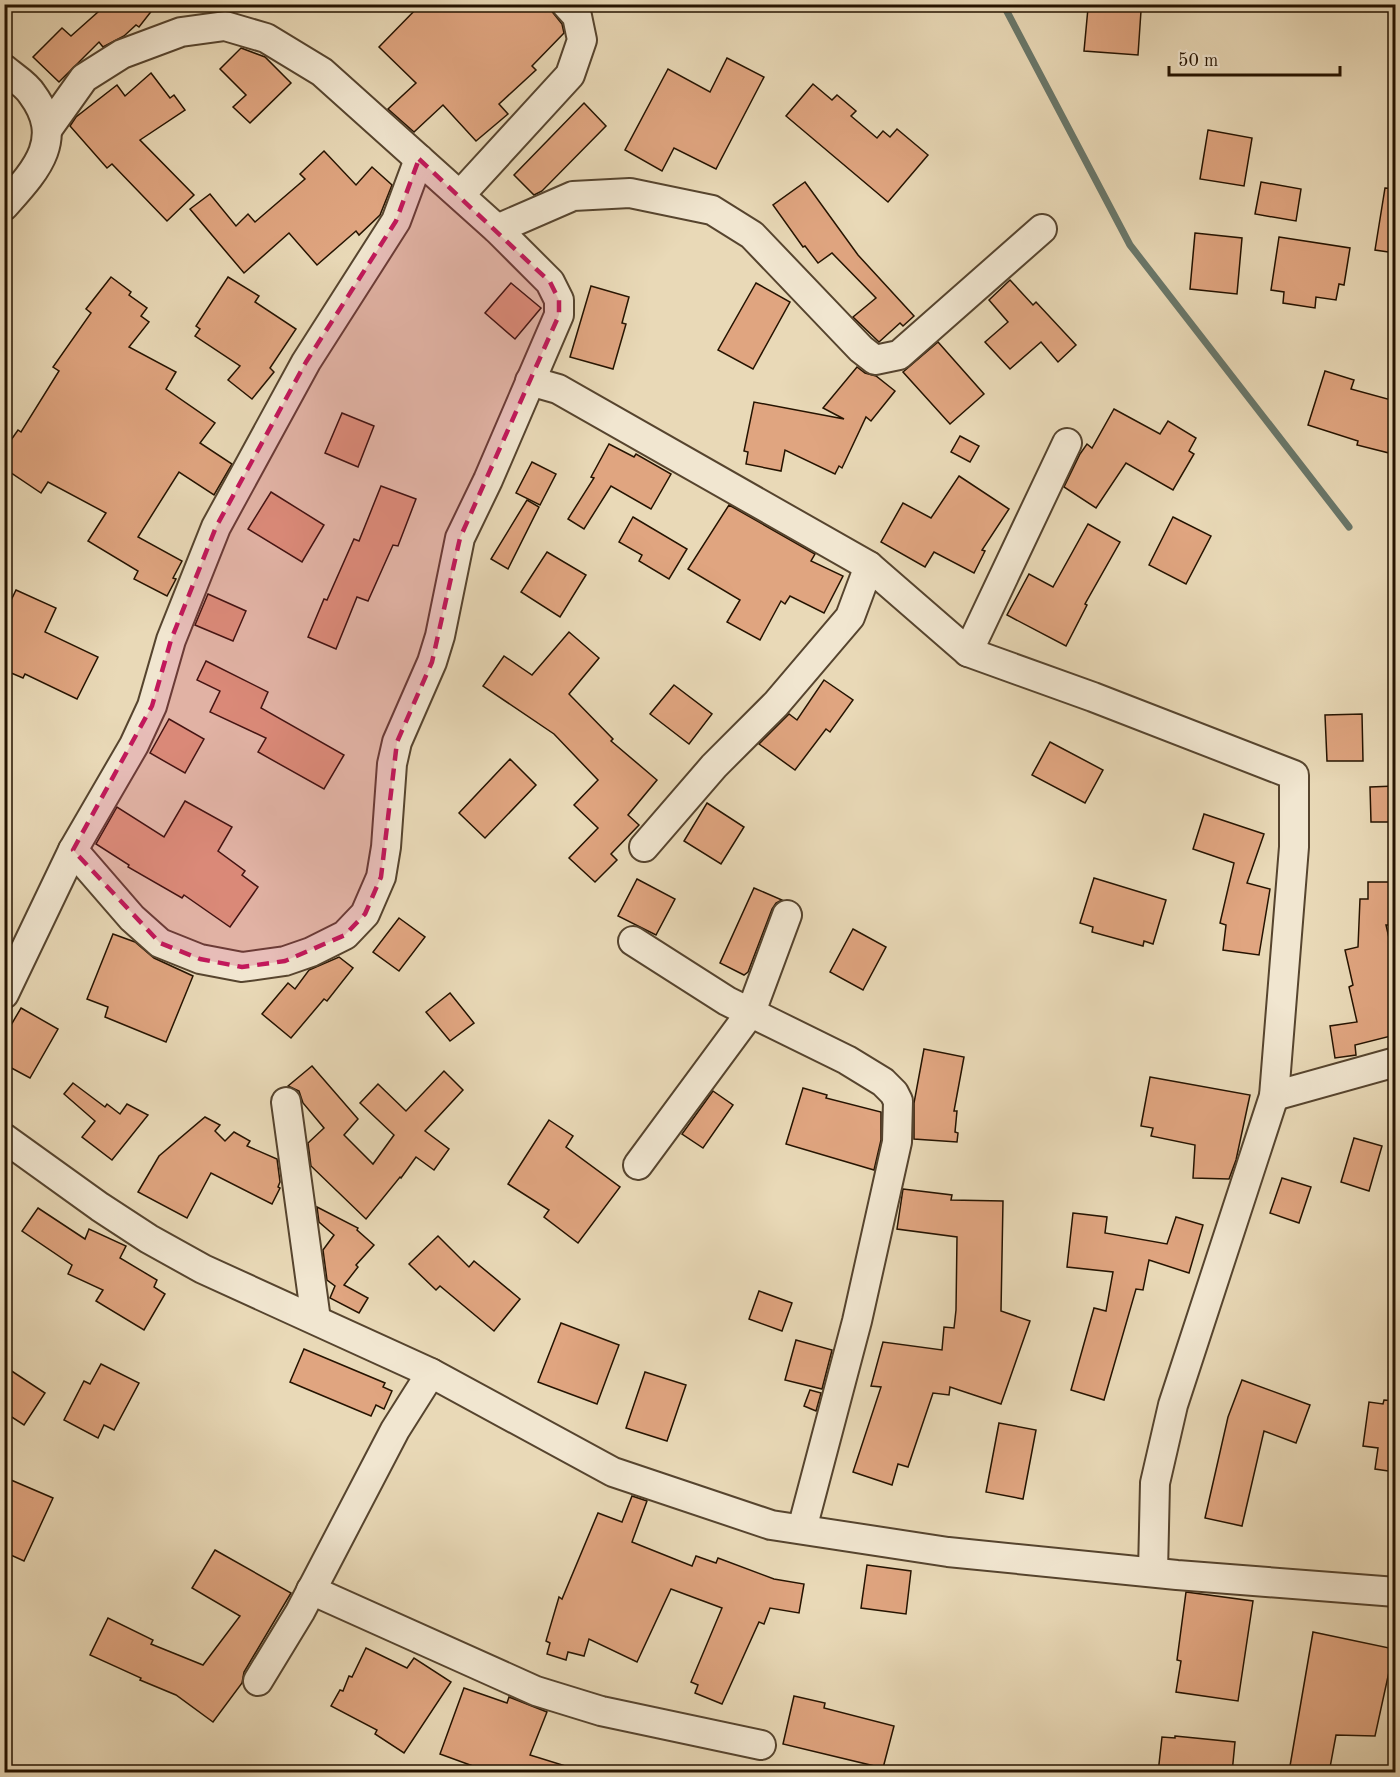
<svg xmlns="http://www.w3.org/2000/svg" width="1400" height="1777" viewBox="0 0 1400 1777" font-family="'Old Standard TT',serif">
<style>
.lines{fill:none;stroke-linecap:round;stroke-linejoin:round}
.stream{stroke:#69776a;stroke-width:7}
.building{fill:#e0a580;stroke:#251300;stroke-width:1.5}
.minor-casing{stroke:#56442e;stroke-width:32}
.minor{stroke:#f1e6d0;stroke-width:28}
.marked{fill:#c2185b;fill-opacity:0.2;stroke:#c2185b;stroke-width:4.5;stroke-dasharray:12 8;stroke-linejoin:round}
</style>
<rect width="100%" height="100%" fill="#e9d9b7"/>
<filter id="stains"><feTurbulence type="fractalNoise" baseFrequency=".00333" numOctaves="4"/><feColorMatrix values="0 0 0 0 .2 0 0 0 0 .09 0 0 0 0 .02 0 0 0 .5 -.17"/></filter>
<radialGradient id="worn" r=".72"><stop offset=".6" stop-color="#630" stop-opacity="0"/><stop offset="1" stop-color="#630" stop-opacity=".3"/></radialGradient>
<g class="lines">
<polyline class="stream" points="1003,4 1130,245 1349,527"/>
</g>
<g class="building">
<polygon points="107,4 157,4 139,27 136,25 124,36 103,47 99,42 59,82 33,57 62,28 71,36"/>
<polygon points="421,4 546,4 562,24 564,33 532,66 536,70 499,104 508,114 476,141 443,105 414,132 388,109 416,83 379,47"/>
<polygon points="1088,8 1141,11 1138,55 1084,51"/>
<polygon points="241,48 265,57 291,83 250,123 233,107 246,95 220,69"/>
<polygon points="727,58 764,77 716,169 674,148 662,171 625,150 668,69 710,92"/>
<polygon points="151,73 170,98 174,95 185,110 140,140 194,195 167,221 112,164 107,168 70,126 76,117 117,85 125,96"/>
<polygon points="813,84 832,100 837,95 856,111 851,116 877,138 883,131 890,137 897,129 928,155 888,202 786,116"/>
<polygon points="584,103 606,126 542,191 534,195 514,175"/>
<polygon points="1208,130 1252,138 1244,186 1200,179"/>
<polygon points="324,151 356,185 372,167 392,185 380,215 359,235 356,231 317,265 289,233 244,273 190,209 210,194 236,226 248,214 255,222 305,179 300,174"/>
<polygon points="805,182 858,255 914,316 903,326 900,323 879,342 853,317 876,298 832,253 818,263 805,246 803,247 773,205"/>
<polygon points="1261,182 1301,189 1296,221 1255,214"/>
<polygon points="1385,188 1395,189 1395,253 1375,250"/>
<polygon points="1195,233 1242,238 1237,294 1190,289"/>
<polygon points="1279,237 1350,248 1344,285 1339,284 1336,300 1316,297 1315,308 1283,303 1284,292 1271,290"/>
<polygon points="111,277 131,292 129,295 147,308 141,316 149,322 129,347 176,372 166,389 215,423 200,443 232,464 214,495 179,472 138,537 182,561 173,578 176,579 167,596 134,579 138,571 88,541 106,513 48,482 41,493 4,468 4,450 18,430 21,432 59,371 53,367 91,313 86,309"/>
<polygon points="228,277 259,296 255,302 296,329 270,368 274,372 252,399 228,380 240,366 195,336 200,329 196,326"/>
<polygon points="1010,280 1033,305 1036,302 1076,345 1058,362 1041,342 1010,369 985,342 1008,322 989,300"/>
<polygon points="511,283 541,308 515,339 485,313"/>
<polygon points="756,283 790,302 753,369 718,350"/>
<polygon points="591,286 629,297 622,323 626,324 613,369 570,357"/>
<polygon points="938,342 984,394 950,424 903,372"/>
<polygon points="857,367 865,373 876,376 895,391 871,421 866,417 842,468 839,466 835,474 785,450 781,471 746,464 748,452 744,451 754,402 844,419 823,408"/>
<polygon points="1325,371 1354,380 1351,389 1395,401 1395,430 1389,453 1357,445 1358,441 1308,425"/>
<polygon points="1114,409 1160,434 1168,421 1196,438 1189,451 1194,454 1173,490 1126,463 1096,508 1064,487 1080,454 1087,444 1092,448"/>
<polygon points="342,413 374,426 358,467 325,453"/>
<polygon points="960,436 979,446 970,462 951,452"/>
<polygon points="609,444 634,457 636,454 671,474 651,509 611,486 584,529 568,519 594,478 591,477"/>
<polygon points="532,462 556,474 540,505 516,493"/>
<polygon points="959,476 1009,509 982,550 985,551 974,573 934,552 925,567 881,542 903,503 931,518"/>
<polygon points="381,486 416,499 398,546 393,545 368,601 357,597 336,649 308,637 324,599 327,600 354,539 359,541"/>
<polygon points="271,492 324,525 302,562 248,529"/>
<polygon points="527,500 539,507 508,569 491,559"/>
<polygon points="729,505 815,554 811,561 843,576 824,613 790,596 785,604 781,601 760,640 727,622 740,600 688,569"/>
<polygon points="633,517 687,549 669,579 639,561 642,555 619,542"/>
<polygon points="1173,517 1211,536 1186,584 1149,565"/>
<polygon points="1088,524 1120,542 1085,604 1087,605 1066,646 1007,615 1029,574 1053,587"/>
<polygon points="547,552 586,575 560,617 521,592"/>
<polygon points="16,590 56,608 45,632 98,657 77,699 25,674 23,678 4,670 4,615"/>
<polygon points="208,594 246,611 233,641 195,625"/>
<polygon points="569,632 599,658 569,694 613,739 611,741 657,780 628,815 639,825 611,854 617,860 595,882 569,858 598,828 574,805 598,780 554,734 483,686 504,656 532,675"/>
<polygon points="206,661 268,692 261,708 344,755 324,789 258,752 266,738 210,712 220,691 197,680"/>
<polygon points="824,680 853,700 830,732 826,729 795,770 759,744 789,714 797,720"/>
<polygon points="674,685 712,714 689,744 650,714"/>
<polygon points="1362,714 1363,761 1327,761 1325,715"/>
<polygon points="169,719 204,739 185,773 150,753"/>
<polygon points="1050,742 1103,770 1085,803 1032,775"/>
<polygon points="510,759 536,785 485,838 459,813"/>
<polygon points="1395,786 1395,822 1371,822 1370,787"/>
<polygon points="185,801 232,827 218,851 245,871 242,875 258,887 230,927 184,895 182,898 128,867 129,865 96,844 117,807 164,837"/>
<polygon points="707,803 744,827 721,864 684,841"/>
<polygon points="1204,814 1264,834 1247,883 1270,889 1259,955 1223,950 1226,925 1220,923 1234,863 1193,849"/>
<polygon points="1094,878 1166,900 1153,944 1144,941 1143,946 1092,932 1093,927 1080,923"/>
<polygon points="637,879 675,899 656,935 618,916"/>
<polygon points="1368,882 1395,882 1395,925 1386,925 1395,964 1395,1035 1355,1045 1356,1055 1335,1058 1330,1026 1357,1022 1349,987 1353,985 1345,950 1358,947 1360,899 1368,899"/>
<polygon points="754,888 782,900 776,903 772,909 748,972 744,975 720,963"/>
<polygon points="399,918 425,937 399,971 373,952"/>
<polygon points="853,929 886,947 863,990 830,972"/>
<polygon points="113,934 135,942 154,958 193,976 166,1042 105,1017 108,1007 87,999"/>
<polygon points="339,957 353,968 327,1001 324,999 291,1038 262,1014 288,983 295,989 309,970"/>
<polygon points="450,993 474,1023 450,1041 426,1012"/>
<polygon points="21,1008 58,1029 30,1078 4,1064 4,1037"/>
<polygon points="924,1049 964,1057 954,1111 957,1111 955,1132 958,1133 957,1142 914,1139 914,1103"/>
<polygon points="312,1066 358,1119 344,1135 373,1164 394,1135 360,1103 378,1084 406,1111 444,1071 463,1090 425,1131 449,1149 434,1170 416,1157 401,1178 400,1177 366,1219 311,1166 308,1143 324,1128 303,1103 299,1091 288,1086"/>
<polygon points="1150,1077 1250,1095 1236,1160 1229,1179 1193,1178 1195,1145 1151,1136 1153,1128 1141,1126"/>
<polygon points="73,1083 105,1107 107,1104 120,1114 127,1104 148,1115 112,1160 82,1137 95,1121 64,1094"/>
<polygon points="803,1088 827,1095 826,1098 881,1112 881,1140 874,1170 786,1144"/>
<polygon points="713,1091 733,1105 703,1148 682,1134"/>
<polygon points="205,1117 220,1125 215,1131 225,1141 234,1132 250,1141 247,1146 277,1159 280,1182 278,1187 280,1188 272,1204 211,1173 187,1218 138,1192 159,1156"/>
<polygon points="549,1120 573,1136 566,1147 620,1187 578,1243 544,1217 549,1210 508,1184"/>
<polygon points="1354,1138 1382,1146 1369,1191 1341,1182"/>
<polygon points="1282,1178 1311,1187 1299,1223 1270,1213"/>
<polygon points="903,1189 952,1195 951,1200 1003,1201 1001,1311 1030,1321 1001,1404 950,1387 949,1395 933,1393 908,1467 898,1464 892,1485 853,1472 881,1387 871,1386 883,1342 942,1350 944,1327 954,1328 956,1310 957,1237 897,1229"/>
<polygon points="317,1207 358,1228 357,1230 374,1245 356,1265 358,1267 344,1285 368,1298 359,1313 330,1298 335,1286 327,1280 323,1250 334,1235 319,1222"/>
<polygon points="38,1208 85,1239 89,1229 126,1246 120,1258 157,1280 154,1287 165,1294 144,1330 96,1301 103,1290 68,1274 72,1265 22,1231"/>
<polygon points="1073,1213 1107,1217 1105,1233 1167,1244 1176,1217 1203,1225 1189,1273 1149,1260 1143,1290 1136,1289 1104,1400 1071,1390 1094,1308 1106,1311 1113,1272 1067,1267"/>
<polygon points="438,1236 469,1267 474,1261 520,1299 494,1331 440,1286 436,1290 409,1264"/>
<polygon points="759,1291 792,1303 782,1331 749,1319"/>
<polygon points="561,1323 619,1345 597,1404 538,1382"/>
<polygon points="796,1340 832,1350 822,1389 785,1380"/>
<polygon points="304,1349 385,1383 383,1387 392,1391 384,1409 376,1405 371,1416 290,1382"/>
<polygon points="101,1364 139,1383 114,1430 104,1425 98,1438 64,1420 84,1381 90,1384"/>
<polygon points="4,1366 45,1393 24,1425 4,1412"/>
<polygon points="645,1372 686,1385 667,1441 626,1428"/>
<polygon points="1242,1380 1310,1405 1296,1443 1264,1431 1242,1526 1205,1518 1228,1417"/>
<polygon points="810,1390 821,1393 816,1411 804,1406"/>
<polygon points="1384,1400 1395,1401 1395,1472 1375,1469 1378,1448 1363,1446 1369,1402 1383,1404"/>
<polygon points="999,1423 1036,1430 1023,1499 986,1492"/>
<polygon points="4,1477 53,1498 24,1561 4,1552"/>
<polygon points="632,1496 647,1501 632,1542 692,1566 696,1556 716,1563 718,1558 774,1579 804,1584 799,1613 770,1608 764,1624 759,1622 722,1704 695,1693 698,1685 691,1682 722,1608 671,1589 637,1662 589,1639 584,1656 568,1652 566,1660 547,1654 550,1643 546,1641 559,1597 562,1599 598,1513 622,1522"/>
<polygon points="215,1550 291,1593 244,1672 242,1683 213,1722 176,1695 140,1680 141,1678 90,1655 108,1618 153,1640 151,1644 203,1665 240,1616 192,1588"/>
<polygon points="867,1565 911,1571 906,1614 861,1608"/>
<polygon points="1186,1592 1253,1601 1238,1701 1176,1692 1181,1661 1177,1660"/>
<polygon points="1313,1632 1394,1649 1375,1736 1336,1735 1329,1773 1290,1766"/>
<polygon points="366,1648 407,1668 414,1658 451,1682 404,1753 375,1734 377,1730 331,1706 340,1690 343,1691 349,1676 352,1677"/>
<polygon points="464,1688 507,1703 509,1697 547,1712 530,1755 572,1768 571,1773 492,1773 440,1754"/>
<polygon points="794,1696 825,1703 824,1708 894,1726 883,1768 783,1744"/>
<polygon points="1175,1736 1235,1742 1232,1773 1158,1773 1162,1737 1175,1738"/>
</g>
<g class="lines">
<defs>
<g id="minor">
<path d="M 4,69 C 13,77 26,84 32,94 C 66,140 35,171 4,206"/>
<polyline points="47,130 84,78 122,54 181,32 225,26 266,38 322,72 497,229 550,282 559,300 559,315 488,480 460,538 440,636 432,662 397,742 392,764 386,847 381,877 365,914 345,935 311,952 285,961 242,967 200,959 160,943 132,918 73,850"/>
<polyline points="460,195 570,75 582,40 577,16 566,4"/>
<polyline points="497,229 573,196 630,193 712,210 752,235 861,349 875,360 899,355 1042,229"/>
<polyline points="530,381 558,389 869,566 968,652 1093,697 1294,775 1294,847 1274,1096 1173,1405 1155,1483 1153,1572"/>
<polyline points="968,652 1067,443"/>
<polyline points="644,847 714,766 776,704 850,617 869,566"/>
<polyline points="633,941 727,1001 847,1060 883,1082 894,1093 898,1101 897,1142 857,1321 802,1529"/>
<polyline points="4,994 73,850 134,745 152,706 171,640 216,527 306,362 396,221 419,159"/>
<polyline points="1274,1096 1396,1062"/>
<polyline points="286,1102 316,1320"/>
<polyline points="4,1138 100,1207 149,1239 203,1269 431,1373 613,1472 771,1525 948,1552 1177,1575 1396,1592"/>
<polyline points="638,1165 751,1012 787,915"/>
<polyline points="311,1590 536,1691 601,1711 761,1745"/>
<polyline points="258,1681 300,1612 395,1430 431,1373"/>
</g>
</defs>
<use href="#minor" class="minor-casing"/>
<use href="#minor" class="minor"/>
</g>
<path class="marked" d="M 419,159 L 550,282 L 559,300 L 559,315 L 460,538 L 432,662 L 397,742 L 381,877 L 365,914 L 345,935 L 285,961 L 242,967 L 200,959 L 160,943 L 73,850 L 152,706 L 171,640 L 216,527 L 306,362 L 396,221 Z"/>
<rect width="1400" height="1777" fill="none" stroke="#e9d9b7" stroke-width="24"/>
<rect x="6" y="6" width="1388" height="1765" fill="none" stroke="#251300" stroke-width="3"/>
<rect x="12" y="12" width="1376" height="1753" fill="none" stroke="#251300" stroke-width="1.5"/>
<path d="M1169 66v9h171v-9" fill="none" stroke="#251300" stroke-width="3"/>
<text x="1178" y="66" font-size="18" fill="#251300" stroke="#f1e6d0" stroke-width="4.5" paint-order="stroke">50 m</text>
<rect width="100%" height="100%" filter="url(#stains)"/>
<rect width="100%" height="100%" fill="url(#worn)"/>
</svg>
